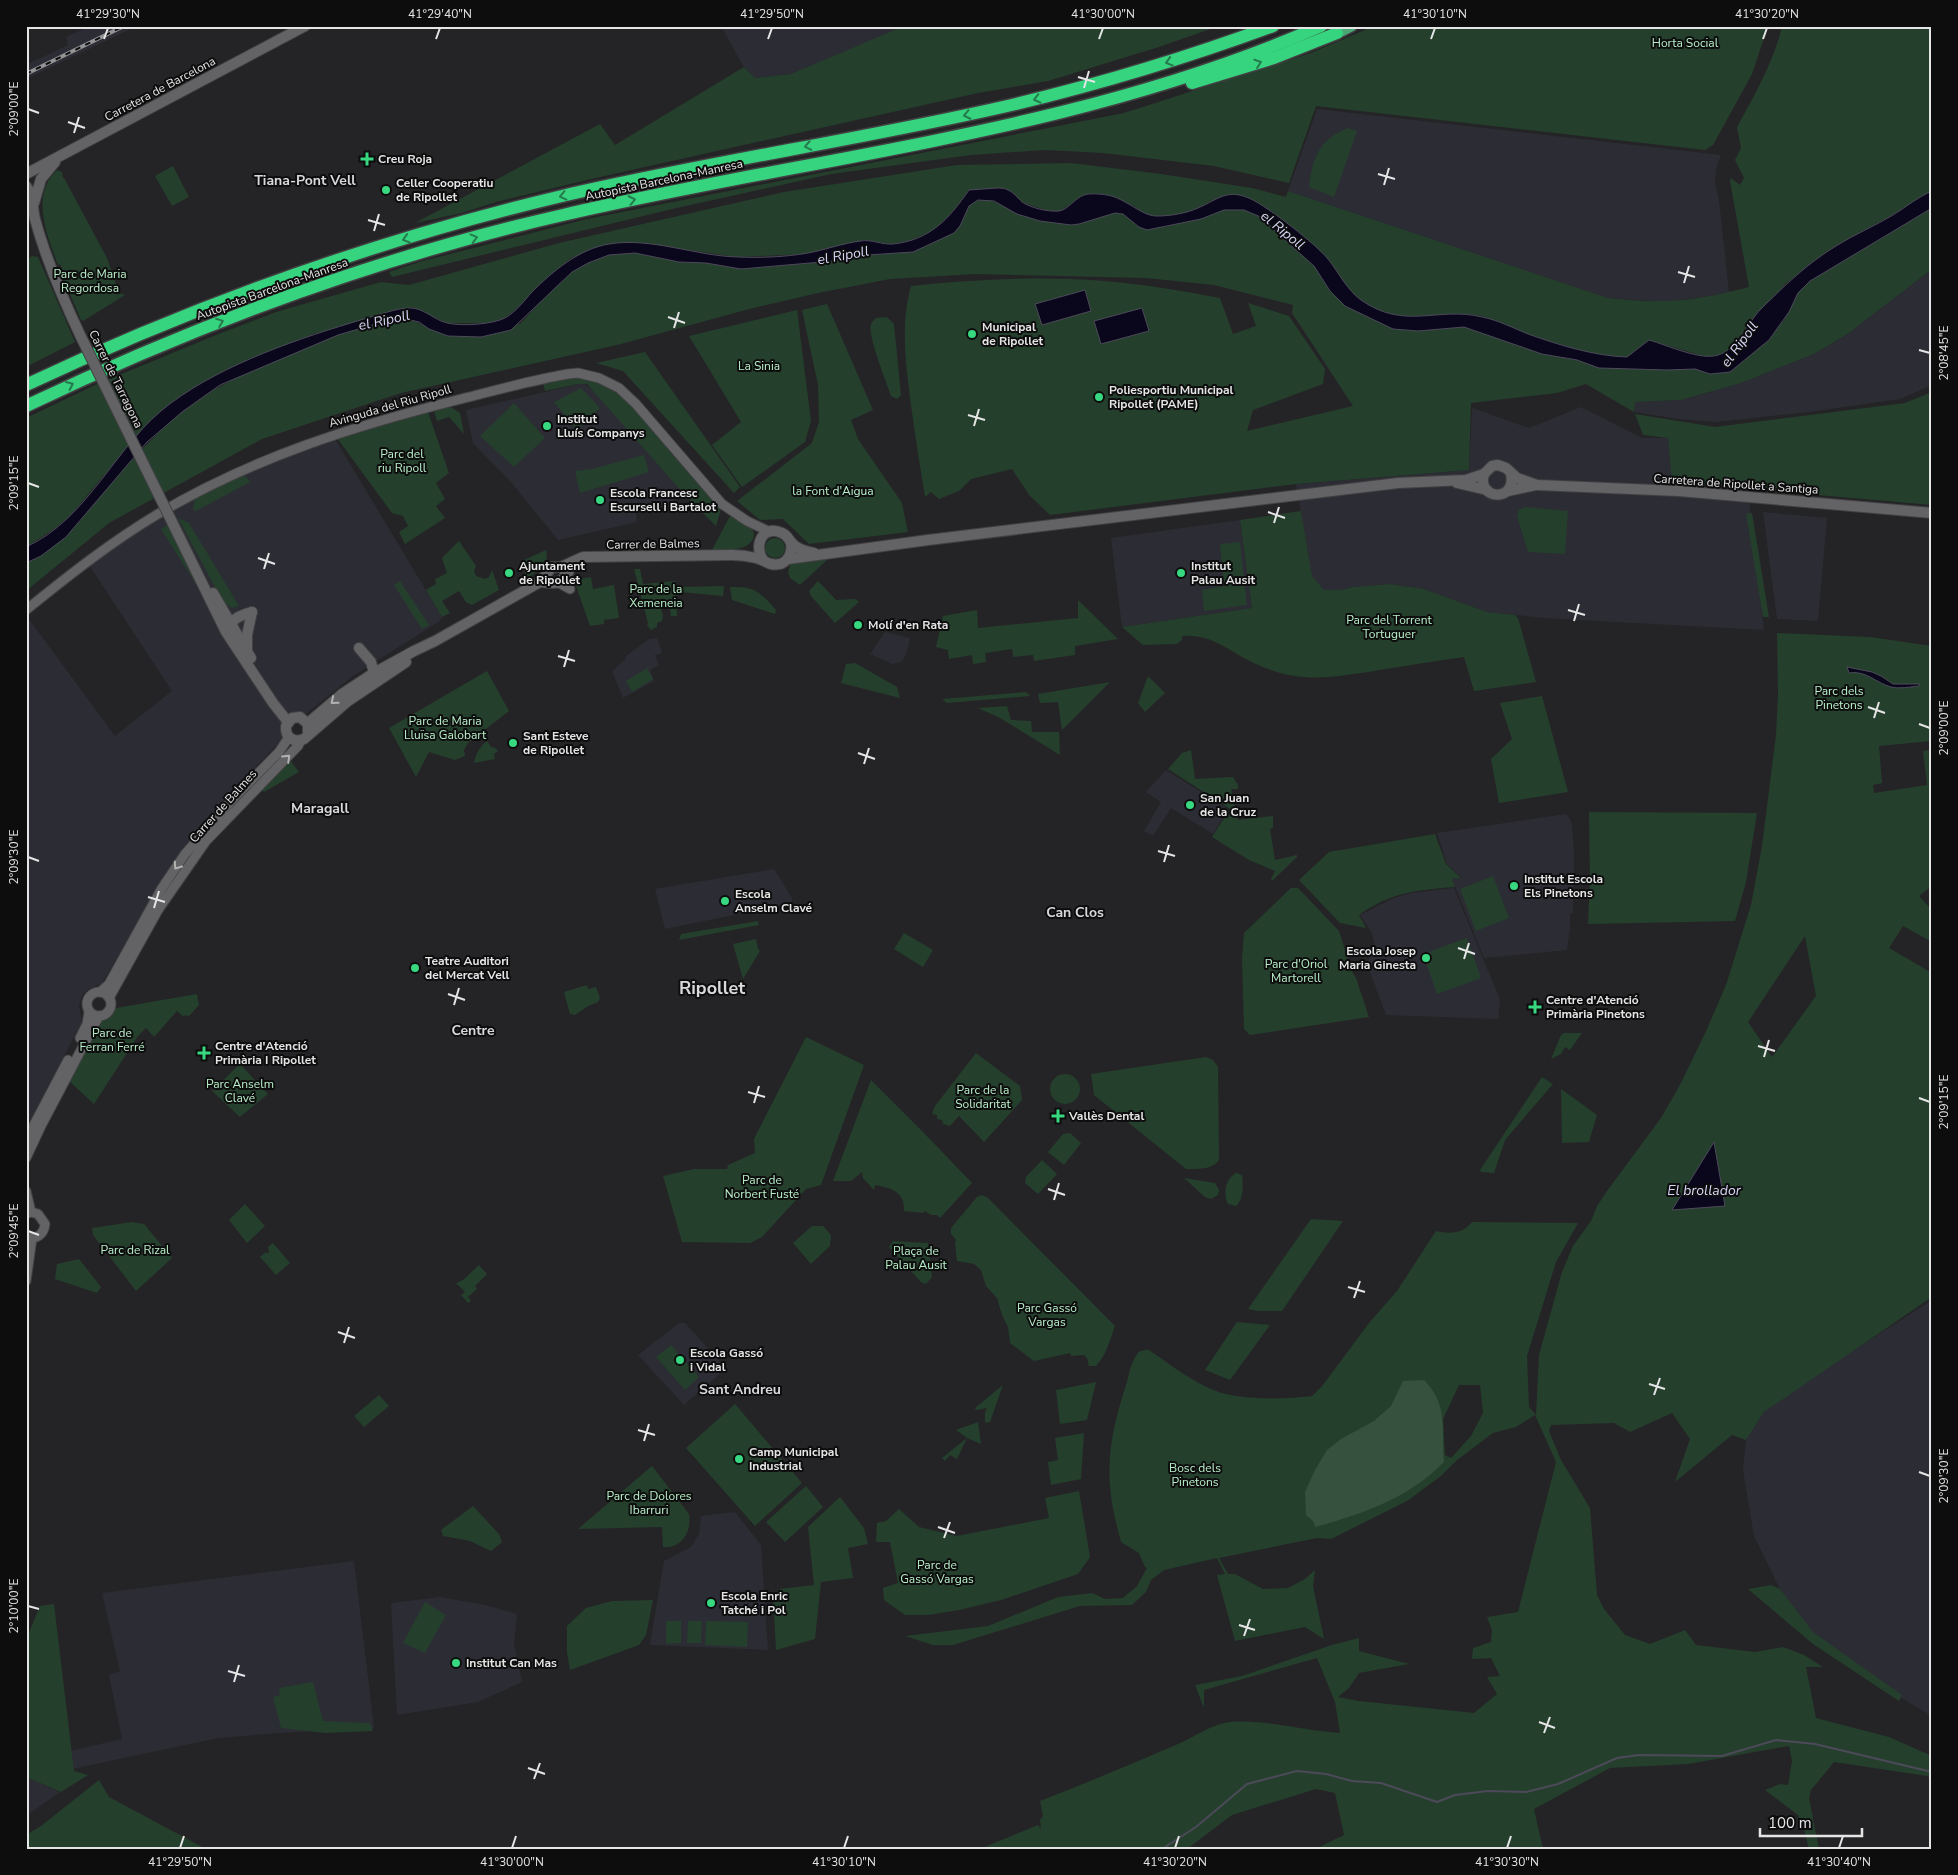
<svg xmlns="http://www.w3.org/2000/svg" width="1958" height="1875" viewBox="0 0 1958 1875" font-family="'Nunito Sans',sans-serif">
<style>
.built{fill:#2c2c34}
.green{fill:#253f2d;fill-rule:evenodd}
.forest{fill:#36523f}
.water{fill:#0a071d;stroke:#4c4a59}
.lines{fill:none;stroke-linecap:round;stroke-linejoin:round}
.stream{stroke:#4c4a59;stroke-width:2}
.tertiary-casing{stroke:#414143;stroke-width:11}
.secondary-casing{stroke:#414143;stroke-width:12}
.primary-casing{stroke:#414143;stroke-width:14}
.motorway-casing{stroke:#414143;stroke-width:15}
.tertiary{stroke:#636365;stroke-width:9}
.secondary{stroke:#636365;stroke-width:10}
.primary{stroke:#48a774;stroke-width:11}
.motorway{stroke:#36d47e;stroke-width:12}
.rail-casing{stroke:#949496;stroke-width:4}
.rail{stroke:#0d0d0e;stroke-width:2;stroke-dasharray:5.5;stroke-linecap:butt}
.secondary-bridge-casing{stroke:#414143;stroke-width:12;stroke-linecap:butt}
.secondary-bridge{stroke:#636365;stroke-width:10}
.oneway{stroke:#247a4c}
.oneway2{stroke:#b1b1b2}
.ticks{fill:none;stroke:#e5e5e6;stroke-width:2}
.poi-dot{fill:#37d880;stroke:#0d0d0e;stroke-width:2}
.labels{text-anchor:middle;stroke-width:4;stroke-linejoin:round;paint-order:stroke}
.park-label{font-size:12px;fill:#b9f0c9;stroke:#0d0d0e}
.street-label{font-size:12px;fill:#e5e5e6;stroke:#0d0d0e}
.poi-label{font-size:12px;font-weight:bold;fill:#e5e5e6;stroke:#0d0d0e;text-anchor:start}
.neighbourhood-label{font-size:14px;font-weight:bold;fill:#d9d9dc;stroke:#0d0d0e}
.water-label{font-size:14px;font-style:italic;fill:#d6d5f6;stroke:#0d0d0e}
.district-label{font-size:18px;font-weight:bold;fill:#d9d9dc;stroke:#0d0d0e}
.neatline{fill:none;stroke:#e5e5e6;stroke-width:2}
.ticks-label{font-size:12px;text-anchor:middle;fill:#e5e5e6}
</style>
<rect width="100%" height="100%" fill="#242426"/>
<g class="built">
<polygon points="90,26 137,26 26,79 26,65 68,45 66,37"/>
<polygon points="721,26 904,26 904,27 791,74 755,78 744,67"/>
<polygon points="1317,109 1721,155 1716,169 1715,183 1719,200 1729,293 1674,301 1654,301 1608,298 1288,191"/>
<polygon points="1932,269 1932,385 1900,399 1809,412 1716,422 1679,419 1634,412 1635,402 1681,400 1741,383 1814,354 1849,333"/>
<polygon points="584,383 594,391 682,492 666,509 636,513 637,522 558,540 511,482 473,443 466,410"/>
<polygon points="1581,407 1642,438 1668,438 1673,484 1748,491 1764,630 1544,618 1487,612 1424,589 1390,584 1353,587 1341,590 1324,590 1312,577 1296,484 1469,470 1472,408 1529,428"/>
<polygon points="335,439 442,617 440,621 353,676 282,733 282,740 237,786 192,837 160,885 102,983 89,989 83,994 79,1005 82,1022 26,1128 26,615 115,736 172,691 89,565 120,543 187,503 259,468"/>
<polygon points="1763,512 1827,518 1818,621 1777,619"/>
<polygon points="1240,520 1252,608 1122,627 1111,538"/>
<polygon points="885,632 910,638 906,655 901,662 892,664 870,654"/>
<polygon points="657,638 662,653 655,655 659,665 650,670 654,681 623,698 612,671 626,659 625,657 649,639"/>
<polygon points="1166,770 1228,809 1213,834 1171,808 1153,836 1144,831 1161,802 1146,792"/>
<polygon points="1566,814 1570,819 1572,825 1574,854 1573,913 1570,914 1570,928 1567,950 1484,958 1452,879 1462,878 1447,864 1437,833"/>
<polygon points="774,869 792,898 792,903 665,929 655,889"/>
<polygon points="1454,888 1500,1000 1498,1019 1386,1015 1367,964 1372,953 1374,942 1372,933 1360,915 1394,898 1411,893"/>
<polygon points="1932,1300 1932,1716 1893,1693 1814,1636 1780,1589 1754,1536 1743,1470 1746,1440 1764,1412 1801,1384"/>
<polygon points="679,1323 685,1323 723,1365 723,1371 684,1405 638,1355"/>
<polygon points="735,1512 761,1545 768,1650 650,1645 664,1561 691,1547 699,1534 701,1516"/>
<polygon points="354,1561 374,1728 279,1733 218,1738 72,1769 70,1751 122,1739 109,1675 120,1671 102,1593"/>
<polygon points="440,1597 485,1605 517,1614 514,1644 522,1682 478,1702 397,1715 391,1603"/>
<polygon points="26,1777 60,1792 26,1816"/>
</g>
<g class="green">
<polygon points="904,26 1219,26 1159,47 1048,81 978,93 591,179 496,202 462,213 415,223 600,124 615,145 744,67 755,78 791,74"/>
<polygon points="1374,26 1768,26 1752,74 1713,145 1705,150 1316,106 1289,183 1214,166 1103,153 1046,150 971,155 831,174 672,209 392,277 389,272 419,262 587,219 1124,113 1311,53"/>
<path d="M 1782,26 L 1932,26 L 1932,191 L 1892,215 L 1837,245 L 1810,264 L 1784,285 L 1780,291 L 1755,316 L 1731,348 L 1722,354 L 1707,357 L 1649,340 L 1627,357 C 1594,356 1559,345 1528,334 C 1513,328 1497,320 1482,316 C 1438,307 1402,330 1360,300 C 1346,289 1339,272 1327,258 C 1315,244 1266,205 1249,198 C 1227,190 1219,197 1200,207 C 1191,212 1177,214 1167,216 C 1160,217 1151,217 1144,214 C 1140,212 1137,207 1132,205 C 1117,201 1100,199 1084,195 L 1060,211 L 1049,211 L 1024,203 L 1008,190 L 997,188 L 969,190 L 945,222 L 932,231 L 908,241 L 890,244 L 864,240 L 805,254 L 737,257 L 633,242 L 571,258 L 540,285 L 515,310 L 503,319 L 489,323 L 447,323 L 412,307 L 313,334 L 244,362 L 188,392 L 103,476 L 72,514 L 54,529 L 26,547 L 26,418 L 95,385 L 216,335 L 276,312 L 381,282 L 409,285 L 559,243 L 784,192 L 957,165 L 1071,163 L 1161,174 L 1252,188 L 1286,197 L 1288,191 L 1608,298 C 1623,299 1639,301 1654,301 C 1686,302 1719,295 1749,287 L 1730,181 L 1731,178 L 1740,185 L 1744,178 L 1735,160 L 1741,148 L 1737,127 C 1753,98 1775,59 1782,26 Z"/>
<path d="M 1348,128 L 1357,131 L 1334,197 L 1309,187 C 1312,159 1319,139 1348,128 Z"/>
<polygon points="173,166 189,197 172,206 155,176"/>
<path d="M 57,170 L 62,172 L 63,178 L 64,178 L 107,258 L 119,293 L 125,295 L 83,321 L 81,320 L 64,280 L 66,279 L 60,264 L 58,265 C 47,235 30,196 57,170 Z"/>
<path d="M 987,199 L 1040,221 L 1071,225 L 1079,224 L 1115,213 L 1123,214 L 1139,227 L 1166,227 L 1224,210 L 1244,210 L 1263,218 L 1277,233 L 1314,266 L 1330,291 L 1345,306 L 1393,329 L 1418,331 L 1464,327 L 1542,354 L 1577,360 L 1615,369 L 1695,369 L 1710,374 L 1730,372 L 1783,322 L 1798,293 L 1810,281 L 1932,208 L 1932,269 L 1849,333 L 1814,354 L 1741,383 L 1681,400 L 1635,402 L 1634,412 L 1586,384 L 1557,393 L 1471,403 L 1469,470 L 1296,484 L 1050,515 L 1030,496 L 1012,469 L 971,479 L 959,491 L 939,499 L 931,492 L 925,497 C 920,466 915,435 911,405 C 906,365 900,325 911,286 C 975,279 1039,276 1104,281 C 1143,284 1182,291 1220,298 L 1233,334 L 1256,326 L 1248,303 L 1289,316 L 1325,369 L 1323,384 L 1253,410 L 1247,431 L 1353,406 L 1292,313 L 1293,305 L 1214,285 L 1146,278 L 976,274 L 890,279 L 818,293 L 753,308 L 621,344 L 401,393 L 262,439 L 109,523 L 26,591 L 26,563 L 41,556 C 68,527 97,498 124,469 C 143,448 159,431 181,413 C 209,389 243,375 276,360 C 302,349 327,338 354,330 C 381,323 404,311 429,329 L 520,324 L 562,279 L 572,272 L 588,263 L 609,255 L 635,253 L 679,262 L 706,263 L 741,269 L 833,261 L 867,255 L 913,252 L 950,235 L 960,226 L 969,206 L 978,200 Z"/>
<polygon points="32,256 38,257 75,342 26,367 26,261"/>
<polygon points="827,304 873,410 851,420 858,439 902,503 908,532 809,544 783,519 760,520 737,501 812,443 819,422 818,385 802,310"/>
<polygon points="797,310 811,421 805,442 742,487 712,445 741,422 689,336"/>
<path d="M 887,317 L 894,324 L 901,395 L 897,399 L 891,396 C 887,383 867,335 871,324 C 872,322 874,320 876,318 Z"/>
<polygon points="645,352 740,487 734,493 623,371 596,363"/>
<path d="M 562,378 C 576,378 590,378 604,384 C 630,396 652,430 670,452 C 687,471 703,490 721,509 L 716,526 L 682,492 L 587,384 L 578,384 L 545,391 L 543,383 Z"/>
<polygon points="581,388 600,408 577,430 554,402"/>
<polygon points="1932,392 1932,505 1672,482 1668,438 1643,435 1635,414 1715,427 1905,403"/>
<polygon points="514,403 545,438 514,467 480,436"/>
<polygon points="451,407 460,413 464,434 449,417 437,421 434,410"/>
<polygon points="428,412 449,473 436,483 445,499 436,506 445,518 405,544 399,532 408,526 403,516 392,513 337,438"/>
<polygon points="644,455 649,472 580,493 575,471 592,469"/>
<polygon points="239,476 246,477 250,482 196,511 193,509 195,498"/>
<polygon points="1525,507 1568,511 1565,554 1528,552 1517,516 1519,510"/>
<path d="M 1301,511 L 1312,576 L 1324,590 L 1341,590 L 1353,587 L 1390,584 L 1424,589 L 1487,612 L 1515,615 L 1518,618 L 1536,682 L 1474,691 L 1464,657 C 1434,661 1404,666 1374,671 C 1347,675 1321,680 1295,676 C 1276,673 1258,666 1242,657 C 1222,645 1206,634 1182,636 L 1182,640 L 1177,644 L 1143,645 L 1122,627 L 1252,608 L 1240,520 Z"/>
<polygon points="1752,513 1769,617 1763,617 1746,514"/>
<path d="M 730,516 C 736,520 745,523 751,528 C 754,531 755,535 753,539 C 746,552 724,550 712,550 Z"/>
<polygon points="178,518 189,523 239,606 232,608 223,602"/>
<polygon points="168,525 197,586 161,529"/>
<circle cx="775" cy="548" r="10"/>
<polygon points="459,541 476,566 474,571 476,576 485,579 489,577 492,570 499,590 472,605 466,602 459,591 442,601 450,613 442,617 426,590 436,584 435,579 447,573 442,558"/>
<polygon points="1240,542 1247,605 1204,611 1202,590 1224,586 1220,544"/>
<path d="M 546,550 C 550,566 538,571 527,578 L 520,562 Z"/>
<polygon points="829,558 800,585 790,578 788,572 791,563"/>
<polygon points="634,569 640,569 643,584 676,581 677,616 671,616 669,602 661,610 663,615 662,621 657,623 657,627 651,630 647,625 648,623"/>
<polygon points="591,577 593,589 614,585 619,618 604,620 604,624 590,626 574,580"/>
<polygon points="400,581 429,625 422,629 394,585"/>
<polygon points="818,581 836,600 855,599 859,602 835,623 811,596 809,591"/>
<polygon points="724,586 723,596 680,592 680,587"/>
<path d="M 730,587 C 755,586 760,592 776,610 L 775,614 L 732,600 Z"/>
<polygon points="1078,600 1118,639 1075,646 1075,655 1034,661 1033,655 1013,657 1012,649 985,653 986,662 973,664 972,655 949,659 948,650 936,647 943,616 977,610 978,628 1078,618"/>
<path d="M 1777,633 L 1870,637 L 1932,646 L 1932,741 L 1879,746 L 1882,783 L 1873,785 L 1874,793 L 1927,785 L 1923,751 L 1932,750 L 1932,886 L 1919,896 L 1932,910 L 1932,942 L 1903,926 L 1889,948 L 1932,973 L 1932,1297 L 1764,1412 L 1746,1440 L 1732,1435 L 1675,1482 L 1690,1439 L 1672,1413 L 1630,1432 L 1614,1423 L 1551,1425 L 1549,1431 L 1561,1460 L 1590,1508 L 1597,1595 L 1604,1609 L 1625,1635 L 1650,1644 L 1685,1630 L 1696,1645 L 1755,1652 L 1783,1647 L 1804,1655 L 1823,1667 L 1806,1667 L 1816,1718 L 1889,1737 L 1932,1756 L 1932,1779 L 1927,1776 L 1834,1762 L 1811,1790 L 1809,1798 L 1819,1849 L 1809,1849 L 1804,1829 L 1798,1815 L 1765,1790 L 1780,1784 L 1788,1785 L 1792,1761 L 1789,1746 L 1688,1764 L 1610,1768 L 1534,1809 L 1543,1849 L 1315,1849 L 1344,1835 L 1335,1793 L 1316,1789 L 1232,1815 L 1187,1849 L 980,1849 L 1038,1825 L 1041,1829 L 1040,1820 L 1043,1816 L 1040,1801 C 1086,1783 1132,1764 1178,1744 C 1194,1737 1212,1724 1230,1722 C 1265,1719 1304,1731 1340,1733 L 1335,1702 L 1317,1658 L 1204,1690 L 1204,1708 L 1195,1685 L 1242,1676 L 1332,1645 L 1359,1638 L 1359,1651 L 1409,1664 L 1359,1673 L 1349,1688 L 1338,1697 L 1359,1701 L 1474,1713 L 1497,1694 L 1487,1677 L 1500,1676 L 1491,1658 L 1472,1659 L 1473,1648 L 1491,1642 L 1492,1630 L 1487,1617 L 1518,1612 L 1556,1462 L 1535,1415 L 1516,1427 L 1493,1433 L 1457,1460 L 1441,1476 L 1407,1501 L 1331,1539 L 1317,1538 L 1219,1558 L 1228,1574 L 1235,1574 L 1263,1589 L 1288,1588 L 1305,1579 L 1315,1570 L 1313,1586 L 1324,1639 L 1305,1627 L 1235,1641 L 1217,1575 L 1225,1574 L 1217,1558 L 1164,1570 L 1151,1580 L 1146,1592 L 1132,1605 L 1080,1606 L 953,1645 L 933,1645 L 905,1636 L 988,1626 L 1058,1597 L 1092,1593 L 1105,1599 L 1123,1598 L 1137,1586 L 1147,1568 L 1145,1567 L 1139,1553 L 1121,1542 C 1116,1523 1111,1504 1110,1485 C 1107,1449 1116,1416 1127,1382 C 1129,1373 1132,1360 1138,1353 C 1141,1350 1145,1350 1149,1350 C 1171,1365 1200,1388 1226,1394 C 1252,1400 1287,1399 1312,1396 L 1323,1385 L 1369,1323 L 1397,1291 L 1436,1231 C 1449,1234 1463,1234 1472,1222 L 1578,1223 L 1556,1262 L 1527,1356 L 1529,1407 L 1536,1415 L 1539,1355 L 1562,1272 L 1573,1246 L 1591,1221 L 1597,1206 L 1607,1191 L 1661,1118 L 1681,1083 L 1707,1029 L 1726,985 L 1751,905 L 1762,846 L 1776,735 L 1778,694 ZM 1805,936 L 1816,996 L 1772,1057 L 1748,1022 ZM 1459,1385 L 1480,1385 L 1483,1413 L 1471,1436 L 1451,1458 L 1445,1455 L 1443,1419 Z"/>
<polygon points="855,663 897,687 900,698 841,683 846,664"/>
<polygon points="647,668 653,679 632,692 626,681"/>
<polygon points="487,671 509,711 468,743 464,750 465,756 455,760 429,752 416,777 389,728"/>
<polygon points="1148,676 1165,693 1145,712 1138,703"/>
<polygon points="1110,682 1062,730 1058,702 1040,703 1038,694"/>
<polygon points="1026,692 1030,696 947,703 942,699"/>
<polygon points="1542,696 1568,792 1499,803 1491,759 1512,739 1500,703"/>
<polygon points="1007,706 1011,720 1031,721 1032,732 1059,732 1060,755 1000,718 978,708"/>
<path d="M 487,741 L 492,748 L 494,747 L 498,751 L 494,754 L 495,759 L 474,763 C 476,754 479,747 487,741 Z"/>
<polygon points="1191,750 1195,779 1233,777 1238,785 1238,789 1231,789 1238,820 1273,816 1273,828 1270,829 1275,860 1297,855 1297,857 1272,881 1271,879 1275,871 1249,860 1212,837 1230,809 1168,769 1182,753"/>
<polygon points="290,760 299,772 264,792 261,790"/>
<polygon points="1589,812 1757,813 1746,882 1735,921 1588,924 1590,881"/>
<path d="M 1435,834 L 1446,864 L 1461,878 L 1452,879 L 1455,887 C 1417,890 1391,892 1359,915 L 1366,928 L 1340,923 L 1299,880 L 1329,852 Z"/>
<polygon points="1493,876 1509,918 1476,931 1460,889"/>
<polygon points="1291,888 1298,888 1339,931 1352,972 1356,978 1369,1017 1250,1035 1244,1029 1242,959 1244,933"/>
<polygon points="758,921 759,925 679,940 681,934"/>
<polygon points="904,933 933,950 923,967 894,949"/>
<polygon points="1467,938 1481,978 1437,994 1423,954"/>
<polygon points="756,939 758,949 760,951 743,979 733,944"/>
<polygon points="587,985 588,989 596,987 600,998 598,1002 588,1006 575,1015 570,1014 564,992"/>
<polygon points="197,994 199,1005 189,1016 185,1015 184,1017 177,1011 154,1037 146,1028 138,1036 94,1104 69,1081 100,1021 110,1016 116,1008"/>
<polygon points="1564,1033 1582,1033 1570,1050 1565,1047 1561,1054 1551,1059 1561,1035"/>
<polygon points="806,1037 864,1065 821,1185 806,1189 762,1237 750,1243 682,1242 663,1176 694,1169 727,1169 728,1165 755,1153 754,1139"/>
<polygon points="976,1053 1020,1086 1022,1100 984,1142 959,1116 950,1126 943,1124 942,1120 937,1119 937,1115 932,1114 935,1106"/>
<path d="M 1206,1057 L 1213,1060 L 1218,1067 L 1219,1160 C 1212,1170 1197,1169 1186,1169 L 1094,1095 L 1091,1074 Z"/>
<polygon points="240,1064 268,1094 240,1117 212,1091"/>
<circle cx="1065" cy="1089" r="15"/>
<polygon points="1542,1077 1553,1084 1505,1140 1494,1173 1481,1172 1480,1170"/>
<path d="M 871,1080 L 923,1132 L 972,1183 L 940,1218 L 937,1215 L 931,1215 L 925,1211 L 923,1213 L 904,1211 C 905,1192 892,1188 875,1185 L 874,1190 L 863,1178 L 862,1172 L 851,1181 L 833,1181 Z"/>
<polygon points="1561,1089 1597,1115 1589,1142 1562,1143"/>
<polygon points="1070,1133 1081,1143 1064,1165 1048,1152 1063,1134"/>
<polygon points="1042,1160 1057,1174 1038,1194 1025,1183 1026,1177"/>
<path d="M 1236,1173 L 1242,1175 C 1243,1185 1244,1199 1236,1206 L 1228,1204 C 1223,1194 1225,1179 1236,1173 Z"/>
<polygon points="1184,1178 1215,1183 1219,1190 1218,1195 1211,1199 1205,1197"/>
<path d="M 982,1195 L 988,1198 L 1115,1326 C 1110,1340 1106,1356 1096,1366 L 1089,1366 L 1087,1358 L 1084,1355 L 1071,1356 L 1070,1353 L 1034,1361 L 1010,1343 L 1008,1327 L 1002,1315 L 997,1298 L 986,1286 L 981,1270 L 974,1264 L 957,1261 L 955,1243 L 956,1240 L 951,1234 L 951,1228 L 977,1197 Z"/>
<polygon points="245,1204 265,1226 247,1243 229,1220"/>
<polygon points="1311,1219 1343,1221 1282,1311 1258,1311 1248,1309"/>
<polygon points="132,1222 144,1224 172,1258 136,1291 93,1235 92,1228"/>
<polygon points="812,1226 823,1226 831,1235 830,1246 811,1264 793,1243"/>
<polygon points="893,1241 928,1243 932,1277 926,1284 921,1282 889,1247"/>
<polygon points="273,1243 290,1263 276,1275 260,1257 266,1252 267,1254 269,1252 268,1247"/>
<polygon points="79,1259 101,1287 97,1293 55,1279 57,1264"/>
<polygon points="479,1265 487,1274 475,1286 477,1289 468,1297 471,1301 468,1303 461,1295 465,1292 456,1283 463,1280"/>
<polygon points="1237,1322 1270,1325 1230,1380 1205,1370"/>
<polygon points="671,1345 699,1377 685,1390 656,1357"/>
<polygon points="1096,1382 1087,1420 1060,1424 1056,1390"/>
<polygon points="1003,1385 990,1422 985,1423 985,1412 987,1408 976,1410 975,1408"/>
<polygon points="379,1395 389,1406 364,1427 354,1416"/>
<polygon points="735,1404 802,1483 755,1526 686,1448"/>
<polygon points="978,1422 981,1444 967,1438 957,1459 950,1455 945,1461 942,1458 967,1438 956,1430"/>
<polygon points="1084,1433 1081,1479 1051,1485 1048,1462 1058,1460 1055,1438"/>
<path d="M 652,1466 L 689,1514 C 692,1531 682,1549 663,1547 L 662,1527 L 578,1529 Z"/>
<polygon points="806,1486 823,1507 785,1542 766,1522"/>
<polygon points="1079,1491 1090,1557 1078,1574 1001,1600 959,1610 928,1615 905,1615 884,1600 883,1588 898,1583 890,1542 876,1542 877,1523 886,1521 899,1509 919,1527 957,1536 1049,1518 1045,1498"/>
<polygon points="840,1497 864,1528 868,1544 848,1548 853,1578 821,1582 815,1639 776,1650 773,1595 780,1589 814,1585 808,1527"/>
<polygon points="473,1506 499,1534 502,1542 491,1551 470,1541 443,1536 441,1530"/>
<polygon points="1771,1585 1780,1589 1813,1632 1902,1695 1899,1701 1813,1644 1748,1589"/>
<polygon points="653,1600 646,1635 639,1645 570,1670 567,1653 567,1626 586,1608 612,1601"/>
<polygon points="425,1602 446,1615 425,1653 403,1643"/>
<polygon points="54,1604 74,1771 88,1775 61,1792 26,1777 26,1640 40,1606"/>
<polygon points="666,1621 681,1621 681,1643 666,1644"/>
<polygon points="688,1621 702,1621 701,1643 687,1643"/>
<polygon points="706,1621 748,1622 747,1647 705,1645"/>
<polygon points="313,1682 323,1721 370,1723 373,1731 326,1733 281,1728 273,1697 280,1695 279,1688"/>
<polygon points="99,1780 109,1797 206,1849 26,1849 26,1835 41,1826"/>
</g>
<path class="forest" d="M 1424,1380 C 1449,1405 1441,1430 1444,1462 C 1409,1498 1363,1514 1315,1527 L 1314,1522 L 1306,1515 L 1305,1492 L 1315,1470 L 1327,1450 L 1341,1439 L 1374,1421 L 1391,1406 L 1403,1381 Z"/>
<g class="water">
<path d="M 997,188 C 1000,188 1005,188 1008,190 C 1013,192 1018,198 1022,202 C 1031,208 1048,212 1059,211 C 1068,210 1075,198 1084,195 C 1089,193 1101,194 1107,195 C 1126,198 1142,217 1158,216 C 1171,216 1187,213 1198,208 C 1219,199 1227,188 1251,199 C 1268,207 1317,245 1328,259 C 1339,273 1347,290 1361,300 C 1405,331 1438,306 1482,317 C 1498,320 1513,328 1528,334 C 1559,345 1594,356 1627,357 L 1649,340 C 1667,345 1701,361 1718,355 C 1738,349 1747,323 1761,309 C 1785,285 1808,263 1836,246 C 1855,234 1875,226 1893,215 C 1906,207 1918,197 1932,191 L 1932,208 L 1810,281 L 1798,293 L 1789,312 L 1769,340 L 1730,372 L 1710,374 L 1695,369 L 1667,370 L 1599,368 L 1577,360 L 1542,354 L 1464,327 L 1418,331 L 1393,329 L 1345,306 L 1330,291 L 1314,266 L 1277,233 L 1263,218 L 1244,210 L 1224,210 L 1201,219 L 1147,230 L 1139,227 L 1123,214 L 1115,213 L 1079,224 L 1071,225 L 1040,221 L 1017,214 L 994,201 L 978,200 L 969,206 L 960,226 L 954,233 L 913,252 L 867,255 L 833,261 L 741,269 L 706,263 L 679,262 L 635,253 L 609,255 L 588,263 L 572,272 L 511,330 L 481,337 L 448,336 L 429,329 L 419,322 L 406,319 L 393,319 L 338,335 L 220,385 L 182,412 L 147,442 L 66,537 L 41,556 L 26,563 L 26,547 C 90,518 116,443 171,403 C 225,363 300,338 364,319 C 375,316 400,307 411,308 C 421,308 432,317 441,321 C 454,327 485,325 500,320 C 513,316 523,302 532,292 C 553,271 579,249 609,244 C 652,237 695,256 738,257 C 760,258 786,257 808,253 C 825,250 843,243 861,241 C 871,239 882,245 893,244 C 930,240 949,219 969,190 Z"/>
<polygon points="1085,290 1091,311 1042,325 1035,304"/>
<polygon points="1142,308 1149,331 1101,344 1094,321"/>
<path d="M 1847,667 L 1872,672 L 1881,676 L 1893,684 L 1920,684 L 1919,686 C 1910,687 1899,689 1891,687 C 1876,683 1866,670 1849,673 Z"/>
<polygon points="1714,1142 1725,1206 1672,1210"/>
</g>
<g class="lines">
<polyline class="stream" points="1162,1849 1196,1827 1247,1784 1297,1771 1326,1774 1352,1781 1381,1783 1437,1802 1455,1795 1488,1791 1526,1792 1558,1784 1617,1758 1639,1755 1722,1756 1776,1740 1815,1744 1932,1772"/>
<defs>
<g id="tertiary">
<polyline points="559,583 570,589"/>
<path d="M 26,610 C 68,576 111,542 158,514 C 254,457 354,426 461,399 C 497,390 532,380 568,374 L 578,373 L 599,378 L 619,388 L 636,404 L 722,504 L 747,521 L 770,532"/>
<polyline points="100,992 109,984 162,888 185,854 233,799 279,752 289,737"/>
<circle cx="99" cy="1004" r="12"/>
<polyline points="109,998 158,910 206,841 298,746 301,740"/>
<polyline points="80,1038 87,1024 89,1012"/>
<polyline points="26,1140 68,1060"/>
<polyline points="26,1158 41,1126 99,1016"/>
<polyline points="26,1191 31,1212"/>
<path d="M 26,1214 L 31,1212 L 38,1214 L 45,1224 C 44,1234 37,1240 26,1237"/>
<polyline points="26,1281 32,1238"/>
</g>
<g id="secondary">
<polyline points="26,174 305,26"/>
<path d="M 26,186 C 34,195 32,208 35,219 C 46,260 63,299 81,337"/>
<polyline points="34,203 41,179 55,162"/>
<path d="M 1484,474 C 1476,500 1517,503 1511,474"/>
<polyline points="1457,483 1487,490"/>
<polyline points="1508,491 1536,485"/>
<polyline points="176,530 226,632 273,703 288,722"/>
<polyline points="788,559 928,540 1398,483 1466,480 1484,474 1492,466 1498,465 1506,468 1517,478 1537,485 1679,491 1932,513"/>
<path d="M 763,560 C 753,545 763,524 782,533 C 787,535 788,538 790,541 C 796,549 805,551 814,553"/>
<path d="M 561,567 L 583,557 L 732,555 C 741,555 748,556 756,558 C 762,559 766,563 771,564 C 786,567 793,555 791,542"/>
<path d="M 540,582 C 558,583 558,587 569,571"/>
<polyline points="213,593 251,658"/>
<path d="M 231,630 C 230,618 242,615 252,612"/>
<polyline points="359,648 371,662 374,673 372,677"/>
<polyline points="247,651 247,635 252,612"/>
<polyline points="308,723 342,694 374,673 414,651 435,641 540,582 552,567 561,567 564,569 566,575"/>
<path d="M 308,734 L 308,724 L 300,717 L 292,718 L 286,726 C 285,738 294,743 304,739 L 348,701 L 406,662"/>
</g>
<polyline id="primary" points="1337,33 1351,26"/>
<g id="motorway">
<polyline points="1192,83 1274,58 1337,33"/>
<path d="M 26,385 C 198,304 376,240 562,196 C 712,161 866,139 1016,104 C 1103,83 1189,57 1273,26"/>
<path d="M 26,406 C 198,324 378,257 563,215 C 816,156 1081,132 1321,26"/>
</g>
</defs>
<use href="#tertiary" class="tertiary-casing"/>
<use href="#secondary" class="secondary-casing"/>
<use href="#primary" class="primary-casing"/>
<use href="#motorway" class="motorway-casing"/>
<use href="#tertiary" class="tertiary"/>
<use href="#secondary" class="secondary"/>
<use href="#primary" class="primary"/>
<use href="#motorway" class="motorway"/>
<defs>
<polyline id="rail" points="26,74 124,26"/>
</defs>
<use href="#rail" class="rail-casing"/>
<use href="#rail" class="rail"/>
<defs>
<polyline id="secondary-bridge" points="81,337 176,530"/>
</defs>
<use href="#secondary-bridge" class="secondary-bridge-casing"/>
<use href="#secondary-bridge" class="secondary-bridge"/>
</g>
<defs><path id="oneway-chevron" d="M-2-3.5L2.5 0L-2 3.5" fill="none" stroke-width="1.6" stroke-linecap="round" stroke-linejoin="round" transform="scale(1.25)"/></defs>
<g class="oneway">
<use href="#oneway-chevron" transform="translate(1169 62) rotate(163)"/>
<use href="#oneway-chevron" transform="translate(1258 63) rotate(-19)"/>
<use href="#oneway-chevron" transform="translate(1037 99) rotate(166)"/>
<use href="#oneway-chevron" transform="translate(967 115) rotate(168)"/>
<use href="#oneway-chevron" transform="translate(808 146) rotate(169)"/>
<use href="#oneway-chevron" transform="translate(563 196) rotate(167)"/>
<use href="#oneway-chevron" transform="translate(632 200) rotate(-12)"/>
<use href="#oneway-chevron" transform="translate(474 238) rotate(-15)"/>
<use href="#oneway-chevron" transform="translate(406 239) rotate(163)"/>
<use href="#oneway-chevron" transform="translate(220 322) rotate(-21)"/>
<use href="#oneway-chevron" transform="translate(70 385) rotate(-25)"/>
</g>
<g class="oneway2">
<use href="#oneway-chevron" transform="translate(334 701) rotate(141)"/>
<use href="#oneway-chevron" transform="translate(287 758) rotate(-44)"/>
<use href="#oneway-chevron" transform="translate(177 866) rotate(125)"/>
</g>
<path class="ticks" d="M 104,39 L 108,28M 436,39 L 440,28M 768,39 L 772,28M 1099,39 L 1103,28M 1431,39 L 1435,28M 1763,39 L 1767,28M 1078,77 L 1095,82M 1084,88 L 1089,71M 28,109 L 39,113M 68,122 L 85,128M 74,133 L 79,117M 1378,174 L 1395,179M 1384,185 L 1389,168M 368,220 L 385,225M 374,231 L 379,214M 1678,272 L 1695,277M 1684,283 L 1689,266M 668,317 L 685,323M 674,328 L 679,312M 1919,350 L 1930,353M 968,415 L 985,420M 974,426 L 979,409M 28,483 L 39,487M 1268,512 L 1285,518M 1274,523 L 1279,507M 258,558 L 275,564M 264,569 L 269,553M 1568,610 L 1585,615M 1574,621 L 1579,604M 558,656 L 575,661M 564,667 L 569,650M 1868,707 L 1885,713M 1874,718 L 1879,702M 1919,724 L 1930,728M 858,753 L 875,759M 864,764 L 869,748M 1158,851 L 1175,856M 28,857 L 39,861M 1164,862 L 1169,845M 148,897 L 165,902M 154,908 L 159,891M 1458,948 L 1475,954M 1464,959 L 1469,943M 448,994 L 465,1000M 454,1005 L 459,988M 1758,1046 L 1775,1051M 1764,1057 L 1769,1040M 748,1092 L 765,1097M 1919,1098 L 1930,1102M 754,1103 L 759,1086M 1048,1189 L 1065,1195M 1054,1200 L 1059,1183M 28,1231 L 39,1235M 1348,1287 L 1365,1292M 1354,1298 L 1360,1281M 338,1332 L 355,1338M 344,1343 L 349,1327M 1649,1384 L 1665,1389M 1654,1395 L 1660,1378M 638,1430 L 655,1435M 644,1441 L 649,1424M 1919,1472 L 1930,1476M 938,1527 L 955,1533M 944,1538 L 950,1522M 28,1606 L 39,1609M 1239,1625 L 1255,1630M 1244,1636 L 1250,1619M 228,1671 L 245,1676M 234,1682 L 239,1665M 1539,1722 L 1555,1728M 1544,1733 L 1550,1717M 528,1768 L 545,1774M 534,1779 L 540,1763M 180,1848 L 184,1836M 512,1848 L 516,1836M 844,1848 L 848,1836M 1175,1848 L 1179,1836M 1507,1848 L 1511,1836M 1839,1848 L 1843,1836"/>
<g class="poi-dot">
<path d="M364.5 151.5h5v5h5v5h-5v5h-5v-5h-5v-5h5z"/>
<circle cx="386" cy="190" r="5"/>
<circle cx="972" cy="334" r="5"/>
<circle cx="1099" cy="397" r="5"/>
<circle cx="547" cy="426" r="5"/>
<circle cx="600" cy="500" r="5"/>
<circle cx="509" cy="573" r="5"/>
<circle cx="1181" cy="573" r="5"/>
<circle cx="858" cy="625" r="5"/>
<circle cx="513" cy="743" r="5"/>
<circle cx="1190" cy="805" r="5"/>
<circle cx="1514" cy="886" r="5"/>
<circle cx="725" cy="901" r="5"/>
<circle cx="1426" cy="958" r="5"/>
<circle cx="415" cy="968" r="5"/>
<path d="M1532.5 999.5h5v5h5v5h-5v5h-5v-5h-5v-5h5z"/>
<path d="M201.5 1045.5h5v5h5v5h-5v5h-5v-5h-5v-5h5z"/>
<path d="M1055.5 1108.5h5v5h5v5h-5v5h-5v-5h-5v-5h5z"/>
<circle cx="680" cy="1360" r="5"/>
<circle cx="739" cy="1459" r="5"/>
<circle cx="711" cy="1603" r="5"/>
<circle cx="456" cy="1663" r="5"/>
</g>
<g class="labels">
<g class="park-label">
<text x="1685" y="47">Horta Social</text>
<text x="90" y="278">Parc de Maria<tspan x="90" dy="14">Regordosa</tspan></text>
<text x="759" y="370">La Sinia</text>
<text x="402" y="458">Parc del<tspan x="402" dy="14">riu Ripoll</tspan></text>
<text x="833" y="495">la Font d'Aigua</text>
<text x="656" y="593">Parc de la<tspan x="656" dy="14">Xemeneia</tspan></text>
<text x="1389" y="624">Parc del Torrent<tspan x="1389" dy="14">Tortuguer</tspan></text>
<text x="1839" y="695">Parc dels<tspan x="1839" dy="14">Pinetons</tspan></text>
<text x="445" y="725">Parc de Maria<tspan x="445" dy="14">Lluïsa Galobart</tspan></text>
<text x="1296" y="968">Parc d'Oriol<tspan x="1296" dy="14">Martorell</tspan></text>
<text x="112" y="1037">Parc de<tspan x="112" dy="14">Ferran Ferré</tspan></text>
<text x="240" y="1088">Parc Anselm<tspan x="240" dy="14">Clavé</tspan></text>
<text x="983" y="1094">Parc de la<tspan x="983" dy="14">Solidaritat</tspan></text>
<text x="762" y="1184">Parc de<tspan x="762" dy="14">Norbert Fusté</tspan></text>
<text x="135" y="1254">Parc de Rizal</text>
<text x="916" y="1255">Plaça de<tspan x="916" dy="14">Palau Ausit</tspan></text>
<text x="1047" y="1312">Parc Gassó<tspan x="1047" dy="14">Vargas</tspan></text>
<text x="1195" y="1472">Bosc dels<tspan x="1195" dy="14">Pinetons</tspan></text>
<text x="649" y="1500">Parc de Dolores<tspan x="649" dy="14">Ibarruri</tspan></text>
<text x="937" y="1569">Parc de<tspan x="937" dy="14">Gassó Vargas</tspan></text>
</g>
<g class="street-label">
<text transform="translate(160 89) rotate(-28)" y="4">Carretera de Barcelona</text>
<text transform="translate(664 180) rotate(-12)" y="4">Autopista Barcelona-Manresa</text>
<text transform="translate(272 289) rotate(-20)" y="4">Autopista Barcelona-Manresa</text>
<text transform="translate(116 379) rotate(64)" y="4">Carrer de Tarragona</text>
<text transform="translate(390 406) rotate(-16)" y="4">Avinguda del Riu Ripoll</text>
<text transform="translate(1736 484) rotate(4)" y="4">Carretera de Ripollet a Santiga</text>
<text transform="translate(653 544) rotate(-1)" y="4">Carrer de Balmes</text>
<text transform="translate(223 806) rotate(-48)" y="4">Carrer de Balmes</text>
</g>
<g class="poi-label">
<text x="378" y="163">Creu Roja</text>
<text x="396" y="187">Celler Cooperatiu<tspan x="396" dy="14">de Ripollet</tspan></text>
<text x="982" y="331">Municipal<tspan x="982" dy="14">de Ripollet</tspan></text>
<text x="1109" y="394">Poliesportiu Municipal<tspan x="1109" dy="14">Ripollet (PAME)</tspan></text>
<text x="557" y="423">Institut<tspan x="557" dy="14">Lluís Companys</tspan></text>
<text x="610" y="497">Escola Francesc<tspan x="610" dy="14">Escursell i Bartalot</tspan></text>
<text x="519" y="570">Ajuntament<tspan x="519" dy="14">de Ripollet</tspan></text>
<text x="1191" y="570">Institut<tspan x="1191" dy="14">Palau Ausit</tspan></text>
<text x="868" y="629">Molí d'en Rata</text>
<text x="523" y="740">Sant Esteve<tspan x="523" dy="14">de Ripollet</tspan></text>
<text x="1200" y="802">San Juan<tspan x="1200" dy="14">de la Cruz</tspan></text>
<text x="1524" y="883">Institut Escola<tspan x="1524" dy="14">Els Pinetons</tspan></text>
<text x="735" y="898">Escola<tspan x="735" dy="14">Anselm Clavé</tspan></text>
<text x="1416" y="955" text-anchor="end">Escola Josep<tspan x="1416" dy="14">Maria Ginesta</tspan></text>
<text x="425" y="965">Teatre Auditori<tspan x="425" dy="14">del Mercat Vell</tspan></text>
<text x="1546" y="1004">Centre d'Atenció<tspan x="1546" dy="14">Primària Pinetons</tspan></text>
<text x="215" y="1050">Centre d'Atenció<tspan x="215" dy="14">Primària I Ripollet</tspan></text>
<text x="1069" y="1120">Vallès Dental</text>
<text x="690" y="1357">Escola Gassó<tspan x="690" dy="14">i Vidal</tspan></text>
<text x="749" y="1456">Camp Municipal<tspan x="749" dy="14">Industrial</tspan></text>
<text x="721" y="1600">Escola Enric<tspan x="721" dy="14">Tatché i Pol</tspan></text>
<text x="466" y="1667">Institut Can Mas</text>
</g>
<g class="neighbourhood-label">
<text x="305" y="185">Tiana-Pont Vell</text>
<text x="320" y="813">Maragall</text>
<text x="1075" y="917">Can Clos</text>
<text x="473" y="1035">Centre</text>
<text x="740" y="1394">Sant Andreu</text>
</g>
<g class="water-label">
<text transform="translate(1283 230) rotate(39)" y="5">el Ripoll</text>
<text transform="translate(843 255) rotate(-10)" y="5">el Ripoll</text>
<text transform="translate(384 320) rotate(-12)" y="5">el Ripoll</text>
<text transform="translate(1739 344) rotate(-54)" y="5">el Ripoll</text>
<text x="1704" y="1195">El brollador</text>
</g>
<g class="district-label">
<text x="712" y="994">Ripollet</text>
</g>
</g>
<rect width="1958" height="1875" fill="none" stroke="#0d0d0e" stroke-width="55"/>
<path d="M1760 1828v8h102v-8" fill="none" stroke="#e5e5e6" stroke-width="2.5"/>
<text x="1768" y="1828" font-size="15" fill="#e5e5e6" stroke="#0d0d0e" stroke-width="4" paint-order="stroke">100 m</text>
<rect x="28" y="28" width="1902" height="1820" class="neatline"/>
<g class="ticks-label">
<text x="108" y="18">41°29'30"N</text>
<text x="440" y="18">41°29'40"N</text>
<text x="772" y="18">41°29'50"N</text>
<text x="1103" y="18">41°30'00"N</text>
<text x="1435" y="18">41°30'10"N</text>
<text x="1767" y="18">41°30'20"N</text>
<text transform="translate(14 109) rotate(-90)" y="4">2°09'00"E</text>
<text transform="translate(1944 353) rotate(-90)" y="4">2°08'45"E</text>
<text transform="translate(14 483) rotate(-90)" y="4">2°09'15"E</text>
<text transform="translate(1944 728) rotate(-90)" y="4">2°09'00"E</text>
<text transform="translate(14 857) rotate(-90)" y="4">2°09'30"E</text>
<text transform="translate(1944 1102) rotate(-90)" y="4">2°09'15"E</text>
<text transform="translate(14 1231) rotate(-90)" y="4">2°09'45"E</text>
<text transform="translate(1944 1476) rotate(-90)" y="4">2°09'30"E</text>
<text transform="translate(14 1606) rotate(-90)" y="4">2°10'00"E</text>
<text x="180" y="1866">41°29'50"N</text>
<text x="512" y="1866">41°30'00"N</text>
<text x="844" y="1866">41°30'10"N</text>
<text x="1175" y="1866">41°30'20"N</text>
<text x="1507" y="1866">41°30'30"N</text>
<text x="1839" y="1866">41°30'40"N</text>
</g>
</svg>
